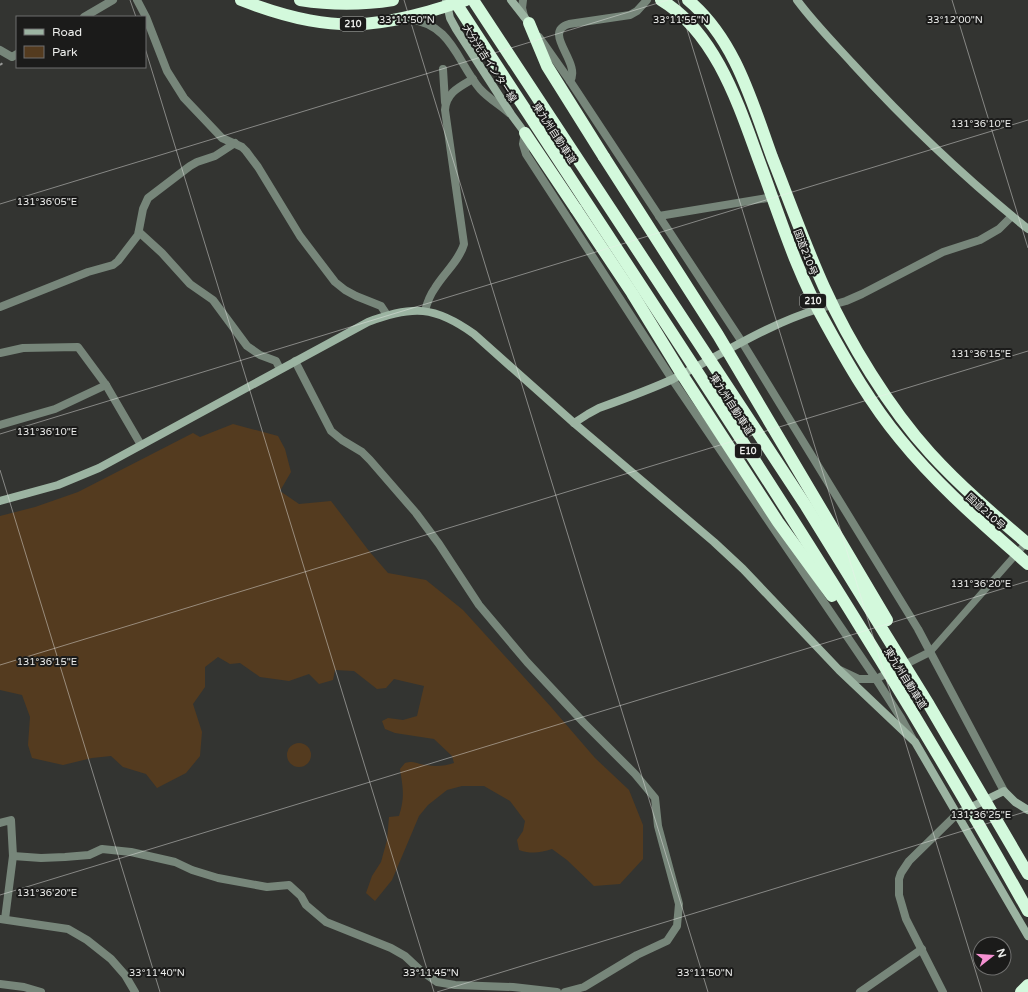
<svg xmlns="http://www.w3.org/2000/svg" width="1028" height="992" viewBox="0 0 1028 992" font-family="'Varela Round','Noto Sans JP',sans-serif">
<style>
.green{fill:#543b1f}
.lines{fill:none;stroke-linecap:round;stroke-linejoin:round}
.path{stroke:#989997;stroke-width:2;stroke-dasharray:3 3;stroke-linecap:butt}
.lane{stroke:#77867a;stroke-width:7}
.street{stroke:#77867a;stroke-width:8}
.secondary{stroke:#9cb4a2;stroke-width:8}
.highway{stroke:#d3f9dc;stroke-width:12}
.highway-bridge{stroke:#d3f9dc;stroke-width:12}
.ticks{fill:none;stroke:#edeeec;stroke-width:1;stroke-opacity:0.45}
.labels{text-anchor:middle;stroke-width:4;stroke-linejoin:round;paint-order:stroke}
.shield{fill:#1b1b1a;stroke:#aeafad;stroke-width:1}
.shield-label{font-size:9px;font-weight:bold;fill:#edeeec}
.street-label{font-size:10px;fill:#edeeec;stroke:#1b1b1a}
.ticks-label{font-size:10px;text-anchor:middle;fill:#edeeec;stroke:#1b1b1a;stroke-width:4;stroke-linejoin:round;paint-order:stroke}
</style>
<rect width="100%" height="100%" fill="#333431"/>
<g class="green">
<path d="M 233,424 L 278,436 L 285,449 L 291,472 L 280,491 L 299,504 L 331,501 L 369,551 L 388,573 L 426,580 L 463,610 L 551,707 L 595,758 L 629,790 L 643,825 L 643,859 L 620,884 L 594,886 L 567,860 L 552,849 C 540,853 531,854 519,850 L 517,840 L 523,831 L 525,821 L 510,801 L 484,786 L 462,786 L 447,790 L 428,805 L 419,816 L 392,880 L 375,901 L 366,893 L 372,876 L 381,862 L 387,840 L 389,817 L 399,816 C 405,797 403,788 400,769 L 405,763 C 415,760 416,764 426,765 C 436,767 445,766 454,763 L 452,756 L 434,739 L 395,733 L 385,729 L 382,721 L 388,718 L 403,720 L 417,716 L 424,686 L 394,679 L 386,688 L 377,689 L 354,671 L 335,670 L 333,680 L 319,684 L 309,674 L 289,681 L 260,677 L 240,663 L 230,664 L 218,657 L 205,667 L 205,687 L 193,704 L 202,732 L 200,756 L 186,773 L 157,788 L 146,774 L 123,767 L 111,756 L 92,758 L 63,765 L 32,758 L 28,745 L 30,717 L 22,695 L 0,690 L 0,516 L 35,507 L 78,492 L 193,433 L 200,437 Z"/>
<circle cx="299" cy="755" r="12"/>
</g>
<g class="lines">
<polyline class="path" points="0,65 4,62"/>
<polyline class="lane" points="930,652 1026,543"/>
<g class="street">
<polyline points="137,0 146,17 167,71 184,98 222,138 242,147 246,151 258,167 300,236 335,282 345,290 356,296 381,306 387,315"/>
<polyline points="523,0 522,8 524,16"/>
<polyline points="84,17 113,0"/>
<path d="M 408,19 C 452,24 456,60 480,89 C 488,98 500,105 509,113"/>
<polyline points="539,37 570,81 742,342 918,629 1004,791"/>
<polyline points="0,50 12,57 17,54"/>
<polyline points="443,69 445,102"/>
<path d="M 570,81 C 582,63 541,32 569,24 L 630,15 L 637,11 L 647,0"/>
<polyline points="525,133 523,144 526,154 672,379 876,679 901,718 912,738"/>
<polyline points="659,216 773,197"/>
<polyline points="139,232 162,253 190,284 213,300 247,346 260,355 276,361 280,369"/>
<polyline points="0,307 88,272 113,265 118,261 138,235 143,209 148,198 190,166 197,162 215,156 235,143"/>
<polyline points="818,309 846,301 862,294 943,252 980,240 999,229 1012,216"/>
<path d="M 425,311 C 427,303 430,295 435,288 C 444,273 459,261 464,244 L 445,110 C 446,93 459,87 473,79"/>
<polyline points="0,353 23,348 78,347 106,385 141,445"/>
<polyline points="295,361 331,431 342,440 362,452 370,460 416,513 439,544 479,605 527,662 584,723 635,774 655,798 658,826 679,904 677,926 667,941 637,955 584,987 565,992"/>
<polyline points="0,425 55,409 106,385"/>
<polyline points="840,670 859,679 876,679 930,652"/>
<polyline points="0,823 11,820 13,856 5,919"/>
<polyline points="13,856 41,858 65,857 89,855 102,849 131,852 175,862 192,870 218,878 267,887 289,885 301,896 306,905 326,922 391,948 405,956 420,970 437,982 455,985 513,987 557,992"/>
<polyline points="0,919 68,929 87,940 111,959 125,975 135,992"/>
<polyline points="0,984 24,987 41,992"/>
<polyline points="860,992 922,949"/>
<polyline points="943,992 906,919 899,895 899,879 901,873 909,861 957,814"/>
</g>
<g class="secondary">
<polyline points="446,0 450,18 456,29 511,114 525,133"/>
<polyline points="511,0 529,23"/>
<path d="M 797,0 C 814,23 834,43 853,64 C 907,123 966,179 1028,229"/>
<path d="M 574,423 L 588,414 L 599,408 C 624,399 649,390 673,379 C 721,355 766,325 818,309"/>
<path d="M 0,501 L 58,485 L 99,468 L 368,322 C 413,305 435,306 474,334 L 574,423 L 714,542 L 743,569 L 839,670 L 915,742 L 1028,936"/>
<polyline points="957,814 1004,791 1015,802 1028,810"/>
</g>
<g class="highway">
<path d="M 241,0 C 285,17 333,30 381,22 C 410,18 438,9 466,0"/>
<path d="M 300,0 C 331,5 362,5 393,0"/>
<path d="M 661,0 C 715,32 738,103 758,158 C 779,214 796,272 826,324 C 848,364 871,404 900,439 C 938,486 983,524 1028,564"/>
<path d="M 688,0 C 735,39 752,102 772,157 C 789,200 805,245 824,287 C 849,342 889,408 930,453 C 960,486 994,515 1028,544"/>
<polyline points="529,23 547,66 604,157"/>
<polyline points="525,133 576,209"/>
<polyline points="1021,992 1028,985"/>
</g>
<g class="highway-bridge">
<path d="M 454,0 C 649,301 853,597 1028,911"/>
<polyline points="473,0 806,506 929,705 1028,874"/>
<polyline points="604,157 718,335 887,620"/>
<polyline points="576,209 632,293 683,376 778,522 832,596"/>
</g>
</g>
<path class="ticks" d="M 130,0 L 136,17M 404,0 L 708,992M 678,0 L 982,992M 952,0 L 1028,248M 145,48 L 434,992M 0,204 L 668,0M 0,434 L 1028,120M 0,470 L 160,992M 0,665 L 1028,351M 0,895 L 1028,581M 437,992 L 1028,811"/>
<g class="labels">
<g class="shield">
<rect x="340" y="17" width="26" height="14" rx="3"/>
<rect x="800" y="294" width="26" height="14" rx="3"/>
<rect x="735" y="444" width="26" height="14" rx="3"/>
</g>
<g class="shield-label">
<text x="353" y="27">210</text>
<text x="813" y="304">210</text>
<text x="748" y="454">E10</text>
</g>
<g class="street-label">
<text transform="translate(490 63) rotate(57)" y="4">大分光吉インター線</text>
<text transform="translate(555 133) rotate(57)" y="4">東九州自動車道</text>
<text transform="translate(806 252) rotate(69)" y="4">国道210号</text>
<text transform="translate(732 404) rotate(57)" y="4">東九州自動車道</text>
<text transform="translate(986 511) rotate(42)" y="4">国道210号</text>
<text transform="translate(906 678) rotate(58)" y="4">東九州自動車道</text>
</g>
</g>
<g class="ticks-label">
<text x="407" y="23">33°11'50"N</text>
<text x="681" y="23">33°11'55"N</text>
<text x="955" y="23">33°12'00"N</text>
<text x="981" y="127">131°36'10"E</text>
<text x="47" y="205">131°36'05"E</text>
<text x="981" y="357">131°36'15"E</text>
<text x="47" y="435">131°36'10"E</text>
<text x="981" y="587">131°36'20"E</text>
<text x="47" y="665">131°36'15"E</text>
<text x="981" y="818">131°36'25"E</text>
<text x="47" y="896">131°36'20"E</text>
<text x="157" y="976">33°11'40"N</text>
<text x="431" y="976">33°11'45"N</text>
<text x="705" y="976">33°11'50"N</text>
</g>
<rect x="16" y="16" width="130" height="52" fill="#1b1b1a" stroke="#6f6f6e"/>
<rect x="24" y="29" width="20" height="6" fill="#9cb4a2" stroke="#6f6f6e"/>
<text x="52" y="36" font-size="12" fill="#edeeec">Road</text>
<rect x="24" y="46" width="20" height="12" fill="#543b1f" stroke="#6f6f6e"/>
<text x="52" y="56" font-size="12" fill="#edeeec">Park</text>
<g transform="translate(992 956) rotate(73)"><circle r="19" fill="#1b1b1a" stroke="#6f6f6e"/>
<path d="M0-3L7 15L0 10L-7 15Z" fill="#f591d2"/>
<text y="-6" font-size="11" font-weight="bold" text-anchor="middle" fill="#edeeec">N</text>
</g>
</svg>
